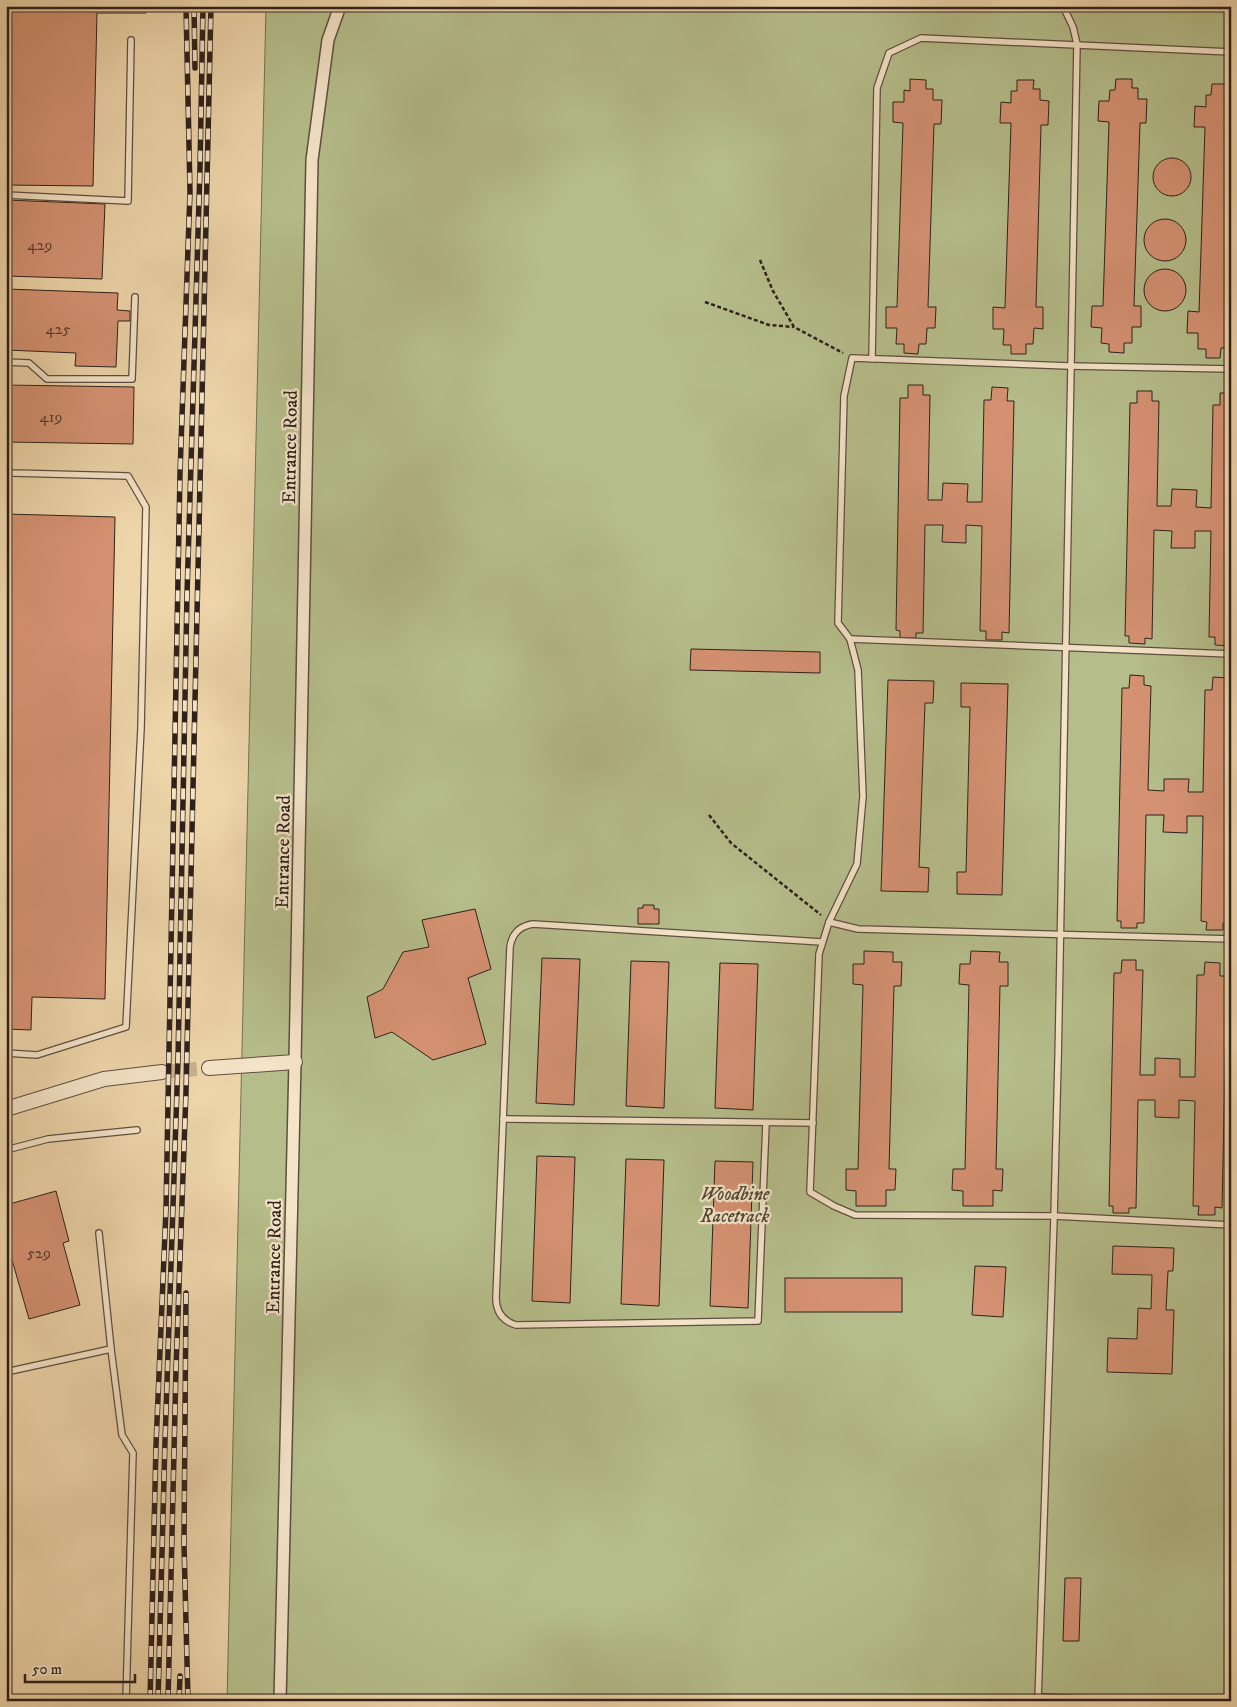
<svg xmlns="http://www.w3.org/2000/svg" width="1237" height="1707" viewBox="0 0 1237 1707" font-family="'IM FELL DW Pica',serif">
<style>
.green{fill:#b5be8b;stroke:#727054}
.building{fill:#d59273;stroke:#2e211c}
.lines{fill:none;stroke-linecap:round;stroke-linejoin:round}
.tertiary-tunnel{stroke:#c8b18e;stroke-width:14;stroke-dasharray:14 7;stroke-linecap:butt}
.service-casing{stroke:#5e4e40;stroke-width:8}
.minor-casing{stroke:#5e4e40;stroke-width:14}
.tertiary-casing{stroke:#5e4e40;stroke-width:16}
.path{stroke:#2e211c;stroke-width:2.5;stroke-dasharray:4 2.5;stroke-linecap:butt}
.service{stroke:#f4e4c8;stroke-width:5.5}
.minor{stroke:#f4e4c8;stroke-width:11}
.tertiary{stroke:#f4e4c8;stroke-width:14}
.rail-casing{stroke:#2e211c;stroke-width:5.5}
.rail{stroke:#f4e4c8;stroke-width:4;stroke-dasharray:11;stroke-linecap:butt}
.labels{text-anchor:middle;stroke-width:4.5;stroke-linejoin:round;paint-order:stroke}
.number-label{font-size:16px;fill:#583d32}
.street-label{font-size:19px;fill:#2e211c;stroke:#f4e4c8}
.park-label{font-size:19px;font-style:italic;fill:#504838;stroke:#f4e4c8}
</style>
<rect width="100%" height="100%" fill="#eed5aa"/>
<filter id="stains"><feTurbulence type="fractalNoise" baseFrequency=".004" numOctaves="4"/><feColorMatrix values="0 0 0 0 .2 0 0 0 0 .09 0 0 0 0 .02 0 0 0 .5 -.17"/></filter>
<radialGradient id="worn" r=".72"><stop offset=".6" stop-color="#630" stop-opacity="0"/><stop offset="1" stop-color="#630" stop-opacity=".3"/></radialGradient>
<polygon class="green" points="266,6 1231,6 1231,1701 227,1701"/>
<g class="building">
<polygon points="6,6 146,6 146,13 97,13 93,186 6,185"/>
<polygon points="910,79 926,80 926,89 933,89 933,100 942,100 941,124 934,124 928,307 936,307 935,328 927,328 926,344 919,344 918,354 904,353 904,344 896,344 897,328 886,328 886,307 897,307 903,123 893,122 893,102 904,102 904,90 910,91"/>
<polygon points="1116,79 1132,79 1132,88 1138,88 1138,99 1147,99 1146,123 1140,123 1134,306 1141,306 1141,327 1132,327 1132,343 1124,343 1124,353 1109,352 1109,344 1101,343 1102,328 1091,327 1092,306 1103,306 1109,122 1098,121 1099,101 1109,101 1110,90 1115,90"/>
<polygon points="1017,80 1034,80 1033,89 1040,89 1040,100 1049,101 1048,125 1041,125 1036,307 1043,307 1043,329 1034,328 1033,344 1026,344 1026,354 1011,354 1011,345 1003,345 1004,329 993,329 993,307 1005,308 1011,123 1000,123 1001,102 1011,103 1011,91 1017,91"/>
<polygon points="1212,84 1228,84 1228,93 1231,93 1231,333 1229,333 1228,348 1221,348 1220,358 1206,358 1206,349 1198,349 1198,333 1187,333 1188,311 1199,312 1205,127 1194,127 1195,106 1206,107 1206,95 1211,95"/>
<circle cx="1172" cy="177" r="19"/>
<polygon points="6,200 105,204 102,279 6,276"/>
<circle cx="1165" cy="240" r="21"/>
<circle cx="1165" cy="290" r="21"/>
<polygon points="6,289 118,293 117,310 130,311 130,321 118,321 116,367 75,366 76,353 6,350"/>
<polygon points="6,385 134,387 133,444 6,442"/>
<polygon points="908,385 923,385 923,395 930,395 928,500 942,500 943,483 968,484 967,502 982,502 984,400 991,400 992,387 1008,388 1007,401 1014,401 1009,633 1002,632 1002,640 986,640 986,631 980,631 982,526 966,525 966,543 942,542 943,525 925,525 923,633 916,633 916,638 900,638 900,631 896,630 900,398 908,398"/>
<polygon points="1137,391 1152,391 1152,401 1159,401 1157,506 1171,506 1172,489 1197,490 1196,507 1211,508 1213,405 1220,405 1220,393 1231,393 1231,646 1215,645 1215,637 1209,637 1211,531 1195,531 1195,548 1171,548 1172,531 1154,530 1152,639 1145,638 1145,644 1129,643 1129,636 1125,636 1130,403 1137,403"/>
<polygon points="6,514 115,517 105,999 32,997 31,1030 6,1029"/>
<polygon points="691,649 820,652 820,673 690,670"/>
<polygon points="1130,675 1144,676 1144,685 1151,686 1148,790 1164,791 1164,779 1189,779 1188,792 1203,792 1205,690 1212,690 1213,677 1228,678 1228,691 1231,691 1231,888 1230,923 1223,923 1223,930 1206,930 1207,922 1201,921 1203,816 1187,816 1187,833 1163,832 1164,815 1146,815 1144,923 1137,923 1137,928 1121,928 1121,921 1117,921 1122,688 1129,688"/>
<polygon points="888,680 934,681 933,703 925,703 919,867 929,868 928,892 881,891"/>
<polygon points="961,683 1008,684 1002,895 957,894 957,872 966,872 970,707 961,707"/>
<polygon points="643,905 654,905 654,909 659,909 659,924 638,924 638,908 643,908"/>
<polygon points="475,909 491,969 468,978 486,1044 433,1060 392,1032 375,1038 367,997 383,989 403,952 429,947 422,920"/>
<polygon points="864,951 893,952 893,962 902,962 901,986 894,986 889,1169 896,1169 895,1190 886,1190 886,1206 856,1206 856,1191 846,1190 846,1169 858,1169 863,985 853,984 853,964 864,964"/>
<polygon points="971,951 1000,952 999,962 1008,962 1008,986 1000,986 996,1169 1003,1169 1002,1191 993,1190 993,1206 963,1206 963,1191 952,1190 953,1169 965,1169 969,985 959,984 960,964 970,964"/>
<polygon points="542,958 580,959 574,1105 536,1103"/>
<polygon points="1122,960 1136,960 1136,970 1143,970 1140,1075 1155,1075 1155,1058 1180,1059 1180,1077 1195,1077 1197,975 1204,975 1205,962 1220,963 1220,976 1227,976 1222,1208 1215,1207 1215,1215 1198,1215 1199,1206 1193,1206 1195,1101 1179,1100 1179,1118 1155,1117 1155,1100 1138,1100 1136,1208 1129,1208 1129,1213 1113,1213 1113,1206 1109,1206 1114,973 1121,973"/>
<polygon points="631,961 669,962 664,1108 626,1106"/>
<polygon points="720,963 758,964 753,1110 715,1108"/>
<polygon points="537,1156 575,1157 570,1303 532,1301"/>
<polygon points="626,1159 664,1160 659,1306 621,1304"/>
<polygon points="715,1161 753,1162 748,1308 710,1306"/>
<polygon points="56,1191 69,1241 63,1243 80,1305 29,1319 6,1239 6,1205"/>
<polygon points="1113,1246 1174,1248 1173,1271 1168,1271 1166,1310 1174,1310 1172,1374 1107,1372 1108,1338 1137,1339 1138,1308 1151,1309 1152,1275 1112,1274"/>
<polygon points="975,1266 1006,1267 1003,1317 972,1315"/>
<rect x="785" y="1278" width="117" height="34"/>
<polygon points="1065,1578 1081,1578 1079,1641 1063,1641"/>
</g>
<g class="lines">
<polyline class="tertiary-tunnel" points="162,1072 209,1068"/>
<defs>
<g id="service">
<polyline points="6,195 128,201 131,40"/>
<polyline points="872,359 877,88 889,53 921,38 1231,52"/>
<polyline points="6,362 29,363 47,379 132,379 135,297"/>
<polyline points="1231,369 1069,366 852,358 844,396 838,623 850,639 858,670 863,796 857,864 829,922 819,954 810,1192 834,1206 855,1215 1054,1216 1231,1225"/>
<polyline points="6,468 12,473 128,476 146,507 141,728 126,1027 37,1055 6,1053"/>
<polyline points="850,639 1231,654"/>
<polyline points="829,922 858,929 1231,939"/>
<polyline points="503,1119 813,1123"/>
<path d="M 766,1123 L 758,1321 L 516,1325 C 503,1321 496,1312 496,1298 L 510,947 C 512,934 519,926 533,924 L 822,942"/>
<polyline points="6,1150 48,1139 137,1130"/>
<polyline points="111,1349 122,1435 133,1453 126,1701"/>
<polyline points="6,1372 111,1349 99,1233"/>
<polyline points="1038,1697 1155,1701"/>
<path d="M 1038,1701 C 1043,1540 1049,1379 1054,1218 C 1065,827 1068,436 1077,44 L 1073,27 L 1063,6"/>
</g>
<polyline id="minor" points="280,1701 295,1062 312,160 328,40 340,6"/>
<g id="tertiary">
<polyline points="209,1068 295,1062"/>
<polyline points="6,1109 104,1079 162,1072"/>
</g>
</defs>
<use href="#service" class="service-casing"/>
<use href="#minor" class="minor-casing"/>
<use href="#tertiary" class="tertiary-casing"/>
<g class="path">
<polyline points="760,260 773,291 794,327 843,353"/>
<polyline points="705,302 769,325 794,327"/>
<polyline points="709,815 731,843 821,915"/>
</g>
<use href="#service" class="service"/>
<use href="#minor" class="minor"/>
<use href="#tertiary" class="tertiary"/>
<defs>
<g id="rail">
<polyline points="194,6 195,68"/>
<polyline points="186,1293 184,1544 188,1701"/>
<polyline points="150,1701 156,1445 166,1209 180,473 190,192 186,6"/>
<polyline points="158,1701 165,1441 178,1060 187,595 200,168 203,6"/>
<polyline points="168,1701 176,1369 186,1092 211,6"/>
<polyline points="179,1701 180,1676"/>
</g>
</defs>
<use href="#rail" class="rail-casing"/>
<use href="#rail" class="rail"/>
</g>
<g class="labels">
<g class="number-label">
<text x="40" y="250">429</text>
<text x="58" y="334">425</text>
<text x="51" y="422">419</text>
<text x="39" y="1258">529</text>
</g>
<g class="street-label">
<text transform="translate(289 447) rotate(-89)" y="7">Entrance Road</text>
<text transform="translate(282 852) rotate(-89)" y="7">Entrance Road</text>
<text transform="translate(273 1257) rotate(-89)" y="7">Entrance Road</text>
</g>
<g class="park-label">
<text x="735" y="1200">Woodbine<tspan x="735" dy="22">Racetrack</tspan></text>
</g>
</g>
<rect width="1237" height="1707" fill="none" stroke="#eed5aa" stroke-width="25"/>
<rect x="8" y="8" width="1222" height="1692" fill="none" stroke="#2e211c" stroke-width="2.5"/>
<rect x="12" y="12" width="1212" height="1682" fill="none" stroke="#2e211c"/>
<path d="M25 1674v8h110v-8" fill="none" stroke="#2e211c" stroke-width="2.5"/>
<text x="32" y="1674" font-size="15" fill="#2e211c" stroke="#f4e4c8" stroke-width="4" paint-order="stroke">50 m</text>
<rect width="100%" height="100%" filter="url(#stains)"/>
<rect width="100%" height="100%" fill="url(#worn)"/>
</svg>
